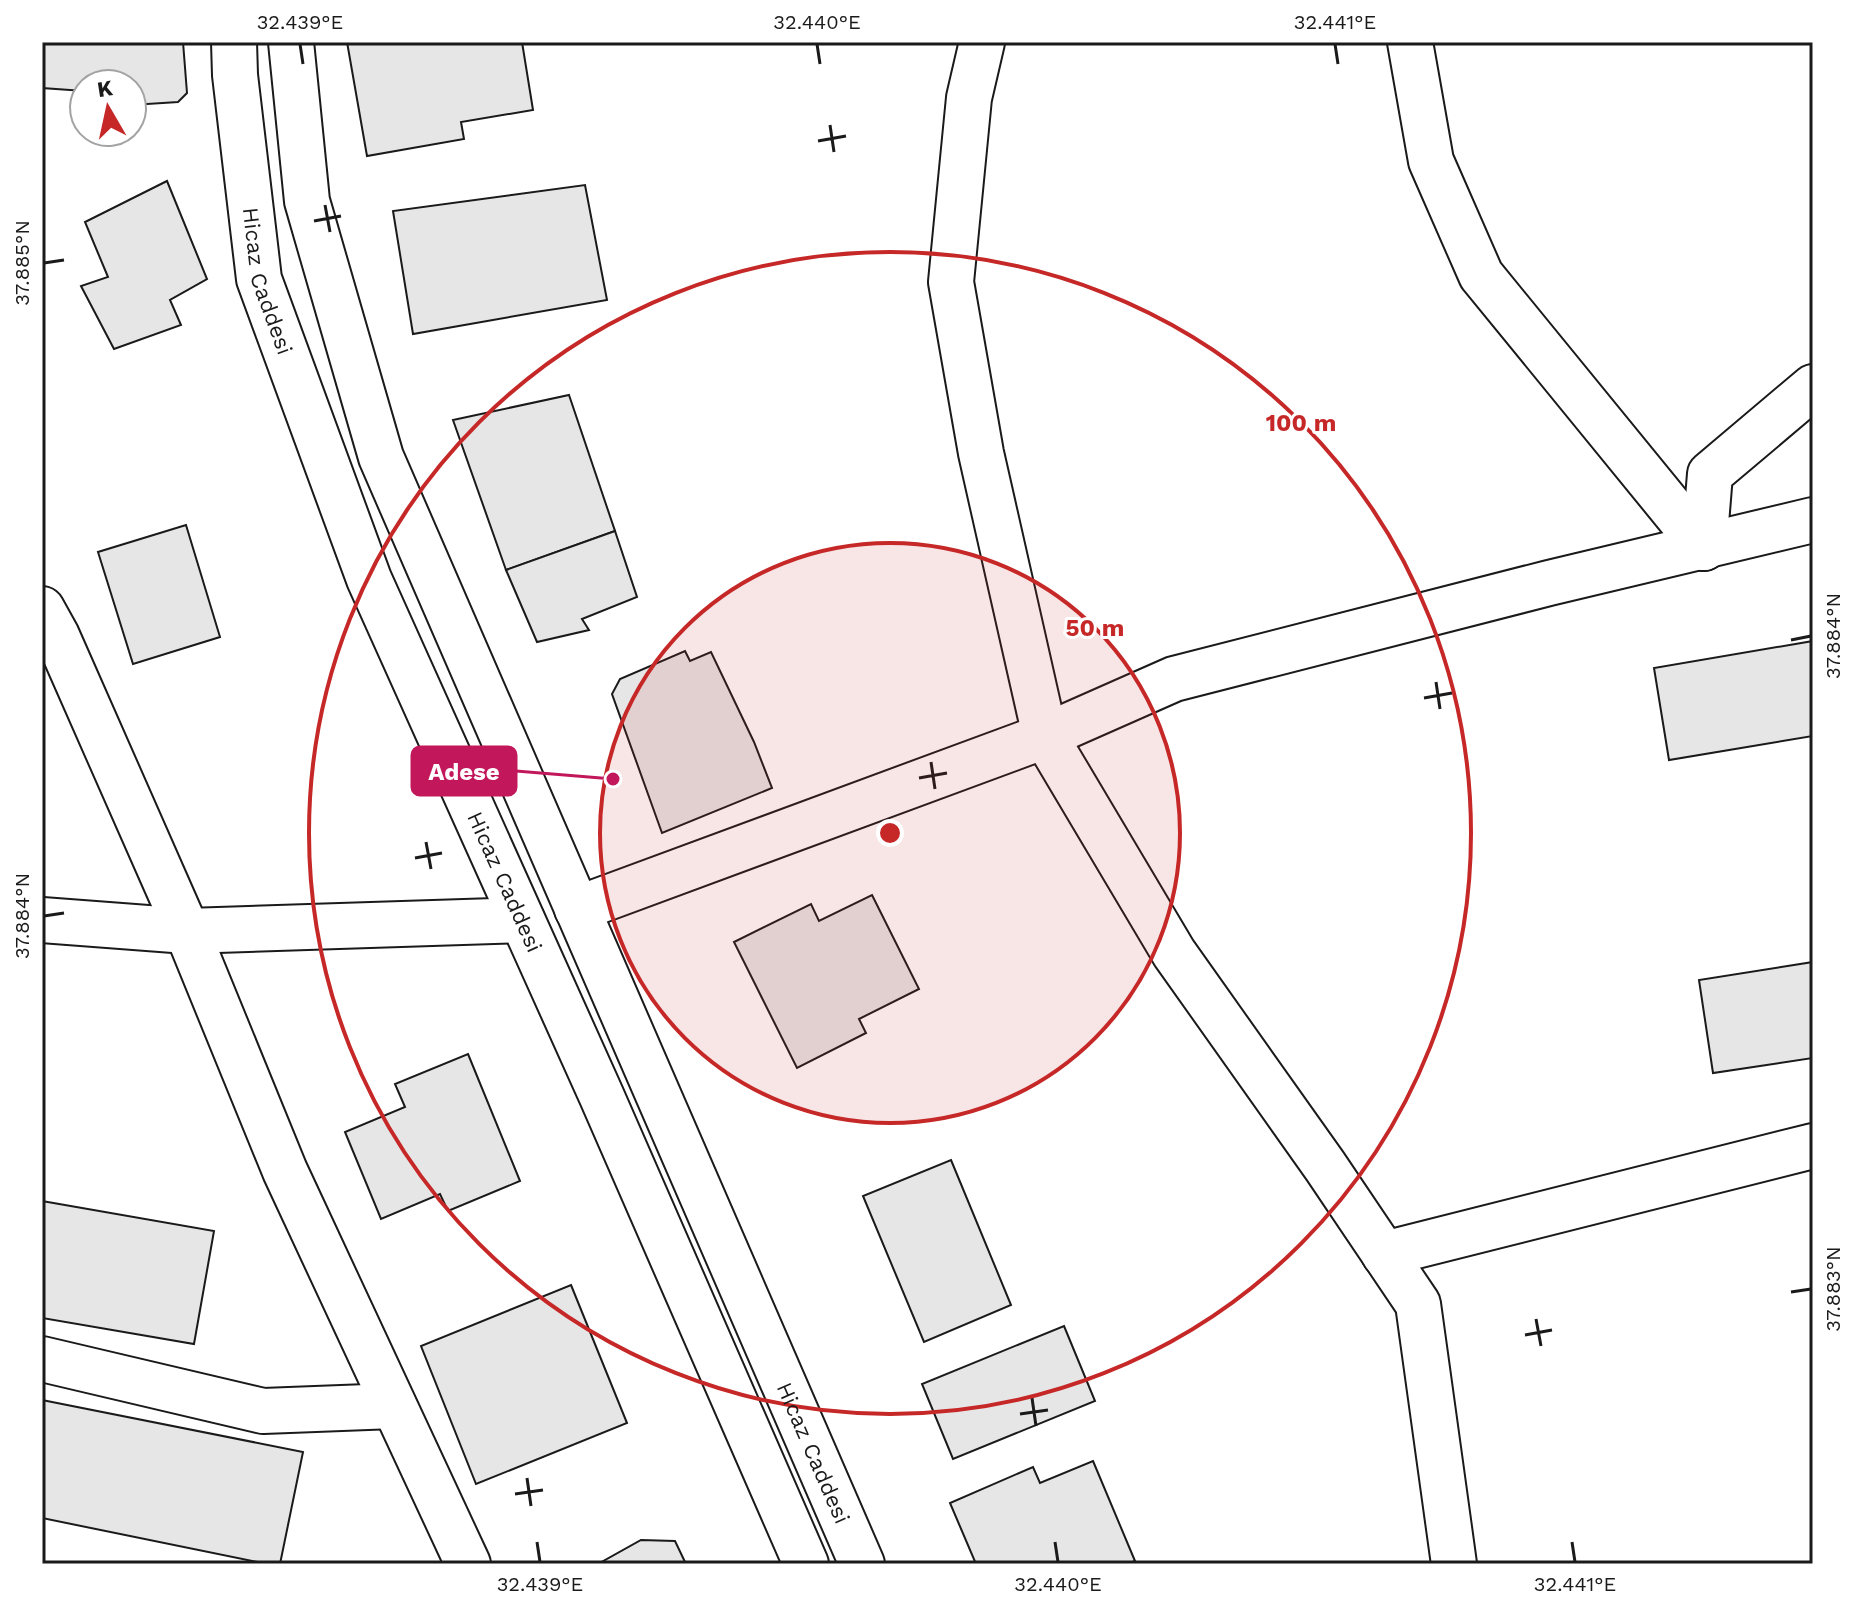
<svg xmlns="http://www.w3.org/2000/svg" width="1855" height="1606" viewBox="0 0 1855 1606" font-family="'Work Sans',sans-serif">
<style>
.building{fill:#e6e6e6;stroke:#1a1a1a;stroke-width:2}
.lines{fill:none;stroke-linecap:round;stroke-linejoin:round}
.minor-casing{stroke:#1a1a1a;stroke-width:48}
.major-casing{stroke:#1a1a1a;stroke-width:48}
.minor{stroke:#fff;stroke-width:44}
.major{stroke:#fff;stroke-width:44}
.ticks{fill:none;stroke:#1a1a1a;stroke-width:3}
.ring{fill:none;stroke:#c62828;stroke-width:4}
.labels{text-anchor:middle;stroke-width:6;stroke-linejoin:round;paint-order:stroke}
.street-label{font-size:22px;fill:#1a1a1a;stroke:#fff}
.centre{fill:#c62828;stroke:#fff;stroke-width:4}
.ring-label{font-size:24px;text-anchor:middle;font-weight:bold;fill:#c62828;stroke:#fff;stroke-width:6;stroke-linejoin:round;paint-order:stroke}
.leader{fill:none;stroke:#c2185b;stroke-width:3}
.callout-dot{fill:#c2185b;stroke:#fff;stroke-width:3}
.callout{fill:#c2185b;stroke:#c2185b;stroke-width:3}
.callout-label{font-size:24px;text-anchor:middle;font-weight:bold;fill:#fff}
.neatline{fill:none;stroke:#1a1a1a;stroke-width:3}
.ticks-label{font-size:20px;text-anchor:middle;fill:#1a1a1a}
</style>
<rect width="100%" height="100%" fill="#fff"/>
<g class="building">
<polygon points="42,42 183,42 187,93 178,102 132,105 132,84 84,84 84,91 42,88"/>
<polygon points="347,42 522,42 533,110 461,122 464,139 367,156"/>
<polygon points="167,181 207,279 170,300 181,325 114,349 81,286 108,277 85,222"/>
<polygon points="585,185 607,300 413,334 393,211"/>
<polygon points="569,395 615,531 506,570 453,420"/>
<polygon points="186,525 220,637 133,664 98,552"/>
<polygon points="615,531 637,597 582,619 589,630 537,642 506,570"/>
<polygon points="1813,641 1813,736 1669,760 1654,668"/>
<polygon points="685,651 690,661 711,652 754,742 772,788 662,833 612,694 620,679"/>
<polygon points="872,895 919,989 859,1019 866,1033 797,1068 734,942 811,904 819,921"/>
<polygon points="1813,962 1813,1058 1713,1073 1699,980"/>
<polygon points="468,1054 520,1181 448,1211 440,1194 381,1219 345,1132 405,1107 395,1084"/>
<polygon points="951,1160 1011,1305 924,1342 863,1196"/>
<polygon points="42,1201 214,1231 194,1344 42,1318"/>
<polygon points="571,1285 627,1423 476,1484 421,1346"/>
<polygon points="1064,1326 1095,1401 953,1459 922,1384"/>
<polygon points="42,1400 303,1452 280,1564 267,1564 42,1518"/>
<polygon points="1093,1461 1135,1561 1127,1564 976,1564 950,1503 1033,1467 1040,1483"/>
<polygon points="641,1540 675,1541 686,1564 598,1564"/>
</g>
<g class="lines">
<defs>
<g id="minor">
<polyline points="982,42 969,98 951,282 981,453 1045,736 1174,953 1325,1166 1418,1304 1454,1564"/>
<polyline points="1410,42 1431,161 1481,275 1704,548"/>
<polyline points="1704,548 1710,474 1813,387"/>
<polyline points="42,609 57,636 187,931 285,1171 468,1564"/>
<polyline points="577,909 1045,736 1174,679 1549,583 1813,520"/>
<polyline points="42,920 187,931 522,920"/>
<polyline points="1384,1254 1813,1146"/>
<polyline points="42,1359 263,1411 394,1406"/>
</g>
<g id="major">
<path id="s1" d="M 234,42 L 235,75 L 259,279 L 369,579 L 602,1097 L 806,1564"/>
<path id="s2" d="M 291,42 L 307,201 L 381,457 L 862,1564"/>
</g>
</defs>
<use href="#minor" class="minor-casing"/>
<use href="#major" class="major-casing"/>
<use href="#minor" class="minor"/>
<use href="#major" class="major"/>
</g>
<path class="ticks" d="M 300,44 L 303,64M 817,44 L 820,64M 1335,44 L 1338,64M 830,125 L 834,152M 818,141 L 846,136M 325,205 L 330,232M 314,221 L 341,216M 44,263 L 64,260M 1791,640 L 1811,636M 1436,682 L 1440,709M 1424,698 L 1452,693M 931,762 L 935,789M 919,778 L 947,773M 426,842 L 431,869M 415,858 L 442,853M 44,916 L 64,913M 1791,1292 L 1811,1289M 1536,1319 L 1541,1346M 1525,1335 L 1552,1330M 1032,1398 L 1036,1426M 1020,1414 L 1048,1410M 527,1478 L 531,1506M 515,1494 L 543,1490M 537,1542 L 540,1562M 1055,1542 L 1058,1562M 1572,1542 L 1575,1562"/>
<circle cx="890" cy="833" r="290" fill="#c62828" fill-opacity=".12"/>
<g class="ring">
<circle cx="890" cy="833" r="290"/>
<circle cx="890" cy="833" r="581"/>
</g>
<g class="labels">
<g class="street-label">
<text dy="8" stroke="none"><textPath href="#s1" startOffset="242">Hicaz Caddesi</textPath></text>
<text dy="8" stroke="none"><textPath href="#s1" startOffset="890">Hicaz Caddesi</textPath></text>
<text dy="8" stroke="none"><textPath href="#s2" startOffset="1512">Hicaz Caddesi</textPath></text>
</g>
</g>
<circle cx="890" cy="833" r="12" class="centre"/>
<g class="ring-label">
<text x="1301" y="431">100 m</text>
<text x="1095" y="636">50 m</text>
</g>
<path class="leader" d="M613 779L516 771"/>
<circle class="callout-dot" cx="613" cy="779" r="8"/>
<rect class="callout" x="412" y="747" width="104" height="48" rx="8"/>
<g class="callout-label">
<text x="464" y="780">Adese</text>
</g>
<rect width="1855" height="1606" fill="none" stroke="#ffffff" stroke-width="88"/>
<g transform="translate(108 108) rotate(351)"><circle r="38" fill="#ffffff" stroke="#a3a3a3" stroke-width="2"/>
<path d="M0-6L14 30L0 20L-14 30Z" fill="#c62828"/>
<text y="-12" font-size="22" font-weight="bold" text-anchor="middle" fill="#1a1a1a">K</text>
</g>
<rect x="44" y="44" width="1767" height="1518" class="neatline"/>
<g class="ticks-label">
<text x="300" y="29">32.439°E</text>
<text x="817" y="29">32.440°E</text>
<text x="1335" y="29">32.441°E</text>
<text transform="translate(22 263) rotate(-90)" y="7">37.885°N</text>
<text transform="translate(1833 636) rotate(-90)" y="7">37.884°N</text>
<text transform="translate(22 916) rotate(-90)" y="7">37.884°N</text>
<text transform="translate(1833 1289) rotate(-90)" y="7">37.883°N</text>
<text x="540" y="1591">32.439°E</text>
<text x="1058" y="1591">32.440°E</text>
<text x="1575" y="1591">32.441°E</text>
</g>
</svg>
